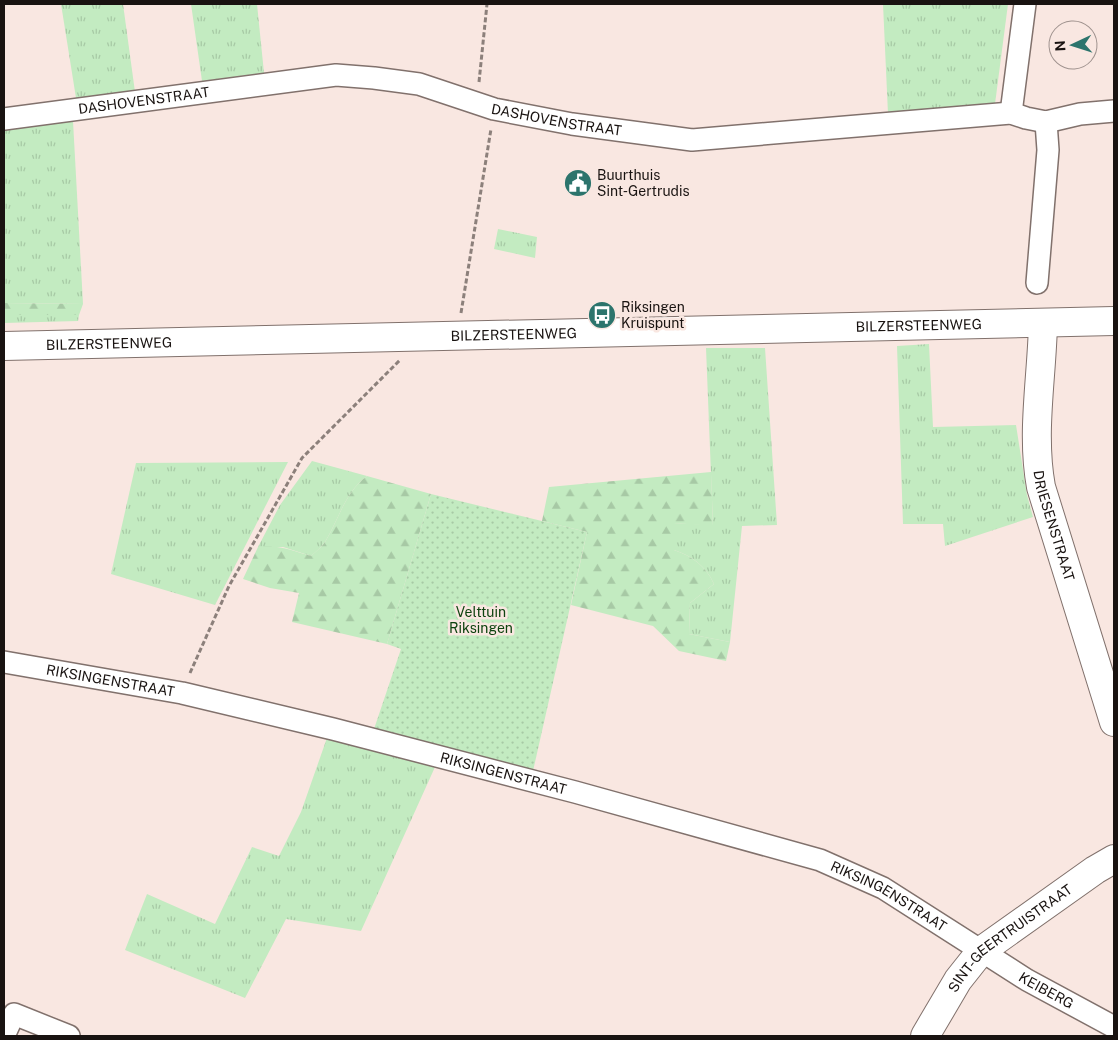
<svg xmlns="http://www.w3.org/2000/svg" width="1118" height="1040" viewBox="0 0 1118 1040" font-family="'Public Sans',sans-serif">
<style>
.grass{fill:url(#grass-tufts)}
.forest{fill:url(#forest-firs)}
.garden{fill:url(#garden-dots)}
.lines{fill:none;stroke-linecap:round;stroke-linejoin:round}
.street-casing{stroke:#81716c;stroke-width:24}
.secondary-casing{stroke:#81716c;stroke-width:30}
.path{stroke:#8c807b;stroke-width:3;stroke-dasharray:5 2.5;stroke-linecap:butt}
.street{stroke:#fff;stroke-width:21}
.secondary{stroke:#fff;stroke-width:28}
.labels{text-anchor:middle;stroke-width:5;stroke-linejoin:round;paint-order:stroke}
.street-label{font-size:14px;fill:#191311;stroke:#f9e7e1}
.poi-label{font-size:14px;fill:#191311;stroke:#f9e7e1;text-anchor:start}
.park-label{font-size:14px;fill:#0e430f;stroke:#f9e7e1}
</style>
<defs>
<pattern id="grass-tufts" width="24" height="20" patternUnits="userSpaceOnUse" patternTransform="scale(1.25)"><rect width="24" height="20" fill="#c3ebc1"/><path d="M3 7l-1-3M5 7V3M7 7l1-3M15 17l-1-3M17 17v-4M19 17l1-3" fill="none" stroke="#a7c9a5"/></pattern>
<pattern id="forest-firs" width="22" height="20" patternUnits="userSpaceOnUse" patternTransform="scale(1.25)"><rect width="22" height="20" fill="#c3ebc1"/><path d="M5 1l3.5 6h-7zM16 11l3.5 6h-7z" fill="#a7c9a5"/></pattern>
<pattern id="garden-dots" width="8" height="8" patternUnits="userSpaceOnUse" patternTransform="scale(1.25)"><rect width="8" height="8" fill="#c3ebc1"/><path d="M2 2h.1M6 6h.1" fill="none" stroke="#a7c9a5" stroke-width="1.8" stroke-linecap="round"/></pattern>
</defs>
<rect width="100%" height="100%" fill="#f9e7e1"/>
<g class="grass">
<polygon points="61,4 123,4 135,92 76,98"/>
<polygon points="191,4 257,4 264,73 202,81"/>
<polygon points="883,4 1008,4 995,104 888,114"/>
<polygon points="73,121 83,304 4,303 4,128"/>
<polygon points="498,229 537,237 535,258 494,249"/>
<polygon points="4,315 79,315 78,321 4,323"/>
<polygon points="929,344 933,427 1016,425 1027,495 1033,517 945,546 943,524 903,524 897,346"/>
<path d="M 706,348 L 765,348 L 777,525 L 742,526 L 730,642 L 689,634 L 690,603 L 714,584 C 706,566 692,556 674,550 L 674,523 L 713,525 Z"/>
<path d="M 312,461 L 367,476 C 345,492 339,519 325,542 C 321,547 316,552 311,556 L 283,547 L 258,547 L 280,505 Z"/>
<polygon points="288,462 215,605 111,574 136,463"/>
<polygon points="328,735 435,767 361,931 286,919 245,998 125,950 147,894 215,924 252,847 279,856 301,812"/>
</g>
<g class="forest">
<polygon points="4,303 83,304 79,315 4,315"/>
<path d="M 711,472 L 713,526 L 674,523 L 674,550 C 692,556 706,566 714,584 L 690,603 L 689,634 L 730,642 L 726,661 L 679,651 L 653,626 L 571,605 L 587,532 L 542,521 L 549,487 Z"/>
<path d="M 367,476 L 431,494 L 387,644 L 292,622 L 299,593 L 270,588 L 243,579 L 258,547 C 278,544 293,551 311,556 C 316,551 322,547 325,542 C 339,519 345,492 367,476 Z"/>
</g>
<polygon class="garden" points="431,494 587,532 533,771 373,732 401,649 387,644"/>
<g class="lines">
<defs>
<g id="street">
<polyline points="1011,113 1025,4"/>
<path id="s1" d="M 4,119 L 336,75 L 374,78 L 419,84 L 494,109 L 572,124 L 692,140 L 1011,113 L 1026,118 L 1046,122 L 1080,114 L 1114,111"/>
<polyline points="1037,283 1048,150 1046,122"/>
<path id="s2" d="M 4,662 L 182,693 L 333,729 L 575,792 L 820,860 L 883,888 L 1027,980 L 1114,1027"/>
<polyline points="4,1036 14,1014 69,1036"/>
</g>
<g id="secondary">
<path id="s3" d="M 1043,323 C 1042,377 1031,433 1041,487 L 1114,722"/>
<path id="s4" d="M 4,346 L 1114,321"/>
<path id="s5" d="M 925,1036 L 958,980 L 981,951 L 1095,870 L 1114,859"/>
</g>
</defs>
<use href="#street" class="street-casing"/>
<use href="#secondary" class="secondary-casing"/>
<g class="path">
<polyline points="479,82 487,4"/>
<polyline points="461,313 491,129"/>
<polyline points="190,673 229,586 302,458 400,360"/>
</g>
<use href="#street" class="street"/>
<use href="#secondary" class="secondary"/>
</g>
<defs>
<symbol id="civic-disc" viewBox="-11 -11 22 22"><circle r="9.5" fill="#2c746c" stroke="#f9e7e1"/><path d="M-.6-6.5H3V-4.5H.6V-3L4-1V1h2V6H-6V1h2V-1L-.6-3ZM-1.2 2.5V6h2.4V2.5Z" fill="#fff"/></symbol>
<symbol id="bus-disc" viewBox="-11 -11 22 22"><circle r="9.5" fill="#2c746c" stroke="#f9e7e1"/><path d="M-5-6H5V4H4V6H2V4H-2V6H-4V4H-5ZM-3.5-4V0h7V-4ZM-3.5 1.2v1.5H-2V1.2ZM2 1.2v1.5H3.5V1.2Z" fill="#fff"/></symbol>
</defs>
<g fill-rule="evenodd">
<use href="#civic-disc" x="562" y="167" width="32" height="32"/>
<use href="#bus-disc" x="586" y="299" width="32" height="32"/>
</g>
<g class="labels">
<g class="street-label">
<text dy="5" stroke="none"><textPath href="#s1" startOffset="141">DASHOVENSTRAAT</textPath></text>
<text dy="5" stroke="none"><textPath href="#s1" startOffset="561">DASHOVENSTRAAT</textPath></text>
<text dy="5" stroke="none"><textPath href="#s4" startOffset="915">BILZERSTEENWEG</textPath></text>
<text dy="5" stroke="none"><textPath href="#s4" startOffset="510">BILZERSTEENWEG</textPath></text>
<text dy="5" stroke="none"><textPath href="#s4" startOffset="105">BILZERSTEENWEG</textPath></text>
<text dy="5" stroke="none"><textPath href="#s3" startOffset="205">DRIESENSTRAAT</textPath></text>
<text dy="5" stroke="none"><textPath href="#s2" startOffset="108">RIKSINGENSTRAAT</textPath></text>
<text dy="5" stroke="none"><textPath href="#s2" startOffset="512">RIKSINGENSTRAAT</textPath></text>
<text dy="5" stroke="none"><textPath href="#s2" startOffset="918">RIKSINGENSTRAAT</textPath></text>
<text dy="5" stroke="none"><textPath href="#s5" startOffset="132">SINT-GEERTRUISTRAAT</textPath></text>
<text dy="5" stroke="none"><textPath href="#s2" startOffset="1102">KEIBERG</textPath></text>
</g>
<g class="poi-label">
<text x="597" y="180">Buurthuis<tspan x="597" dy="16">Sint-Gertrudis</tspan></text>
<text x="621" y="312">Riksingen<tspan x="621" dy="16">Kruispunt</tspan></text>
</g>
<g class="park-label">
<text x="481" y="617">Velttuin<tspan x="481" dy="16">Riksingen</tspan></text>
</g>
</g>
<rect width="1118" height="1040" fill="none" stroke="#191311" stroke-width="10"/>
<g transform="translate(1073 45) rotate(266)"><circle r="24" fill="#f9e7e1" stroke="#9f928e"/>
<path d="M0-4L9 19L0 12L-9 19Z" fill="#2c746c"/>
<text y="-8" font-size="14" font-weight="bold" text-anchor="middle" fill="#191311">N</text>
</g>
</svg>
